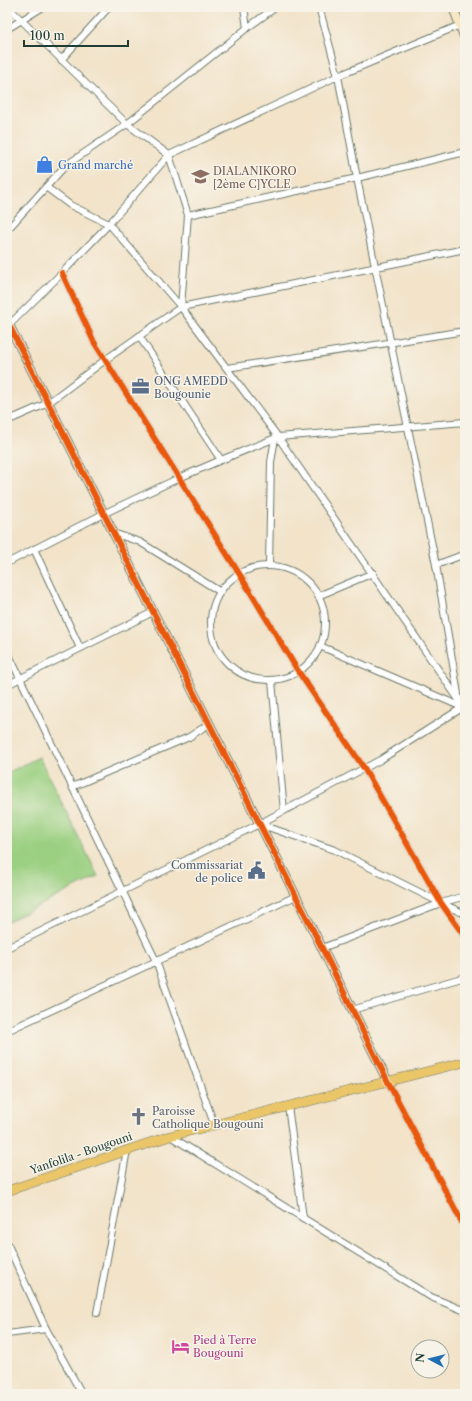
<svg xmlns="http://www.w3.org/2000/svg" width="472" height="1401" viewBox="0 0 472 1401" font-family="'Libre Caslon Text',serif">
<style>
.green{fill:#9bd082;stroke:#5d865b}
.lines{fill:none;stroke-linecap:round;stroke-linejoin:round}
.street-casing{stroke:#697768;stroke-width:8}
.secondary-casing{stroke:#697768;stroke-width:10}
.primary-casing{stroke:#697768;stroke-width:10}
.street{stroke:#fff;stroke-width:6}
.secondary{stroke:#f7e8c3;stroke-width:8}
.primary{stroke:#ebc669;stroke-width:9}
.cycleway-casing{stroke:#f7f3e8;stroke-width:8}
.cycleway{stroke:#e8590c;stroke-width:6}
.labels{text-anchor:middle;stroke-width:3;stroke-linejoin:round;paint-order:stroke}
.shop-label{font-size:11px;fill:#366cbe;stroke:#f7f3e8;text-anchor:start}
.education-label{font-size:11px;fill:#785e54;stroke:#f7f3e8;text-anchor:start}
.service-label{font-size:11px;fill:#4e5e75;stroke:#f7f3e8;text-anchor:start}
.worship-label{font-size:11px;fill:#5b616d;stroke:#f7f3e8;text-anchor:start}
.street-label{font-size:11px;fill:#1f3d34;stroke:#f7f3e8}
.hotel-label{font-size:11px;fill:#b23c85;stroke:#f7f3e8;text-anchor:start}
</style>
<rect width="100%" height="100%" fill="#f7f3e8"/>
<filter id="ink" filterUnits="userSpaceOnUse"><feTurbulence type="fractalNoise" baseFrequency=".025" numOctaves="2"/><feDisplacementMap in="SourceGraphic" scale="8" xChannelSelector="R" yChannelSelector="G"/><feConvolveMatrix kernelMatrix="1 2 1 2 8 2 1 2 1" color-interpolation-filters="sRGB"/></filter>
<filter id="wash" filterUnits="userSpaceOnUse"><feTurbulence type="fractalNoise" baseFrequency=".012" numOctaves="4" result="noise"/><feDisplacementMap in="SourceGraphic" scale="16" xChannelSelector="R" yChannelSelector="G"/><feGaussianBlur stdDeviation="0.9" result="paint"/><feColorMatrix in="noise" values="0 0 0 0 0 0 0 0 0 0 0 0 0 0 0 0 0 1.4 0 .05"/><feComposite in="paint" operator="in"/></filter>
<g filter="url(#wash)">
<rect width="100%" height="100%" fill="#f2e3c9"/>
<polygon class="green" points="39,757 98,876 7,922 7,773"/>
</g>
<g filter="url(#ink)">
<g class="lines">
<defs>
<g id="street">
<polyline points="8,7 127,124 169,155 188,215 181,307"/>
<polyline points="244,7 247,28"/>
<polyline points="319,7 338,76 357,178 436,565 459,700"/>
<polyline points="7,29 43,7"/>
<polyline points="61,60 109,7"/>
<polyline points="46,187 70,205 109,224 181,307 278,437 459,700 465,711"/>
<polyline points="188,215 357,178 465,152"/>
<polyline points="7,230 65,166 127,124 247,28 276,7"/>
<polyline points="62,273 94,342 240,575 298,671 364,768 441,903 465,937"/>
<polyline points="7,327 62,273 109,224 169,155 338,76 465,23"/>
<polyline points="139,336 221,460"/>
<polyline points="227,368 465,331"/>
<polyline points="7,421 48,403 105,360 181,307 465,249"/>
<polyline points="113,533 140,542 219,591"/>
<polyline points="34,549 80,648"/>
<polyline points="7,563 103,514 179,478 221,460 278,437 465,422"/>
<polyline points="436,565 465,554"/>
<polyline points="269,566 271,462 275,438"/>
<circle cx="268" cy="623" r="57"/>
<polyline points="318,596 373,573"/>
<polyline points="320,646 462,707"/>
<polyline points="7,651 156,961 214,1124"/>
<polyline points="272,681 284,811"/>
<polyline points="7,685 153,612"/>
<polyline points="72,787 189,737 209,724"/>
<polyline points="259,824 335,850 441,903 465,914"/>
<polyline points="7,948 259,824 380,760 465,706"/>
<polyline points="322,948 441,903 465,896"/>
<polyline points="352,1010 465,977"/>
<polyline points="7,1031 296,896"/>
<polyline points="388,1082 465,1228"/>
<polyline points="288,1106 303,1218"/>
<polyline points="170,1136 431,1297 465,1311"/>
<polyline points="7,1243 46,1329 82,1394"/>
<polyline points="97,1313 127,1150"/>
<polyline points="7,1334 46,1329"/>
</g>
<g id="secondary">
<polyline points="453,7 465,39"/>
<polyline points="7,321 322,948 388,1082"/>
</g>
<polyline id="primary" points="7,1191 170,1136 465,1062"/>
</defs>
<use href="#street" class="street-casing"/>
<use href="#secondary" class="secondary-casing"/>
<use href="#primary" class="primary-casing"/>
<use href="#street" class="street"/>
<use href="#secondary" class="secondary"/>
<use href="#primary" class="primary"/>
<defs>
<g id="cycleway">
<polyline points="62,273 94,342 240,575 298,671 364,768 441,903 465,937"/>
<polyline points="7,321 322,948 388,1082 465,1228"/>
</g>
</defs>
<use href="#cycleway" class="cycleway-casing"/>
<use href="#cycleway" class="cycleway"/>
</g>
</g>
<defs>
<symbol id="shop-bare" viewBox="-9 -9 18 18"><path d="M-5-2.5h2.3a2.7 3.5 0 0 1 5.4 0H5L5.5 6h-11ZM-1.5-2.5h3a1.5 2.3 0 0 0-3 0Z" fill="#3f7fe0" stroke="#f7f3e8" stroke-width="2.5" paint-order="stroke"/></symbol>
<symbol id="school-bare" viewBox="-9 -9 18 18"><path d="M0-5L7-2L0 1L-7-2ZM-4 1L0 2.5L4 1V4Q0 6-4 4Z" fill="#8d6e63" stroke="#f7f3e8" stroke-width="2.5" paint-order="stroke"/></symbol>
<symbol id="office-bare" viewBox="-9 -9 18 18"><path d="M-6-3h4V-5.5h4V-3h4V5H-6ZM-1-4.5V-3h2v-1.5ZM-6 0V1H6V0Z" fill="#5c6f8a" stroke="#f7f3e8" stroke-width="2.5" paint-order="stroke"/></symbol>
<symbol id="civic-bare" viewBox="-9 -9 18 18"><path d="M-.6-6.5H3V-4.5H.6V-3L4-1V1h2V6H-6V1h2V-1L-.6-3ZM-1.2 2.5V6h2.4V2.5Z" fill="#5c6f8a" stroke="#f7f3e8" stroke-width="2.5" paint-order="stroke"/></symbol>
<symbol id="church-bare" viewBox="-9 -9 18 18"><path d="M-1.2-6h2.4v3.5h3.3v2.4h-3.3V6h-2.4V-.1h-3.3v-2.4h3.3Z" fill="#6b7280" stroke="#f7f3e8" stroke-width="2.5" paint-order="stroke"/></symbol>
<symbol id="hotel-bare" viewBox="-9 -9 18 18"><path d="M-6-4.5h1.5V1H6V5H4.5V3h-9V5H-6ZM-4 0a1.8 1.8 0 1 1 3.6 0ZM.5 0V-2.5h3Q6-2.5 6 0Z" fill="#d1479c" stroke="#f7f3e8" stroke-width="2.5" paint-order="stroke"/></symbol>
</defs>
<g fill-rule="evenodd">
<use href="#shop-bare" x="32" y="152" width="25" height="25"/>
<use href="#school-bare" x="188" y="164" width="25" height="25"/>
<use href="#office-bare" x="128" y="374" width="25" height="25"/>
<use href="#civic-bare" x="244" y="858" width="25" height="25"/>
<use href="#church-bare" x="126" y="1104" width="25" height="25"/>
<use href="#hotel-bare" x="168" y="1334" width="25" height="25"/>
</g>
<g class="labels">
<g class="shop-label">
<text x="58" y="169">Grand marché</text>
</g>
<g class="education-label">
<text x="213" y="175">DIALANIKORO<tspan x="213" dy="13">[2ème C]YCLE</tspan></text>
</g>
<g class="service-label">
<text x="154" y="385">ONG AMEDD<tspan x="154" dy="13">Bougounie</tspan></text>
<text x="243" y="869" text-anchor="end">Commissariat<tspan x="243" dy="13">de police</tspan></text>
</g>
<g class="worship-label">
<text x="152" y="1115">Paroisse<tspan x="152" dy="13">Catholique Bougouni</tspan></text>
</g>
<g class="street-label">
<text transform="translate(81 1153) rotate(-19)" y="4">Yanfolila - Bougouni</text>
</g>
<g class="hotel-label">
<text x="193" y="1344">Pied à Terre<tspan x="193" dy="13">Bougouni</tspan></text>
</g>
</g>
<rect width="472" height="1401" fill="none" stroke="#f7f3e8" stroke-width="24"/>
<g transform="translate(430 1359) rotate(277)"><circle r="19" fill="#f7f3e8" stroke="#a1aaa0"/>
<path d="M0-3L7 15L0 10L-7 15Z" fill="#1f6fb2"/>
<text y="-6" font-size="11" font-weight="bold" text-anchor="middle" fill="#1f3d34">N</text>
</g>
<path d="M24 40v6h104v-6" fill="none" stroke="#1f3d34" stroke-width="2"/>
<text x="30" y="40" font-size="12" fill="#1f3d34" stroke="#f7f3e8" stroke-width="3" paint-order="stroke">100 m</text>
</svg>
